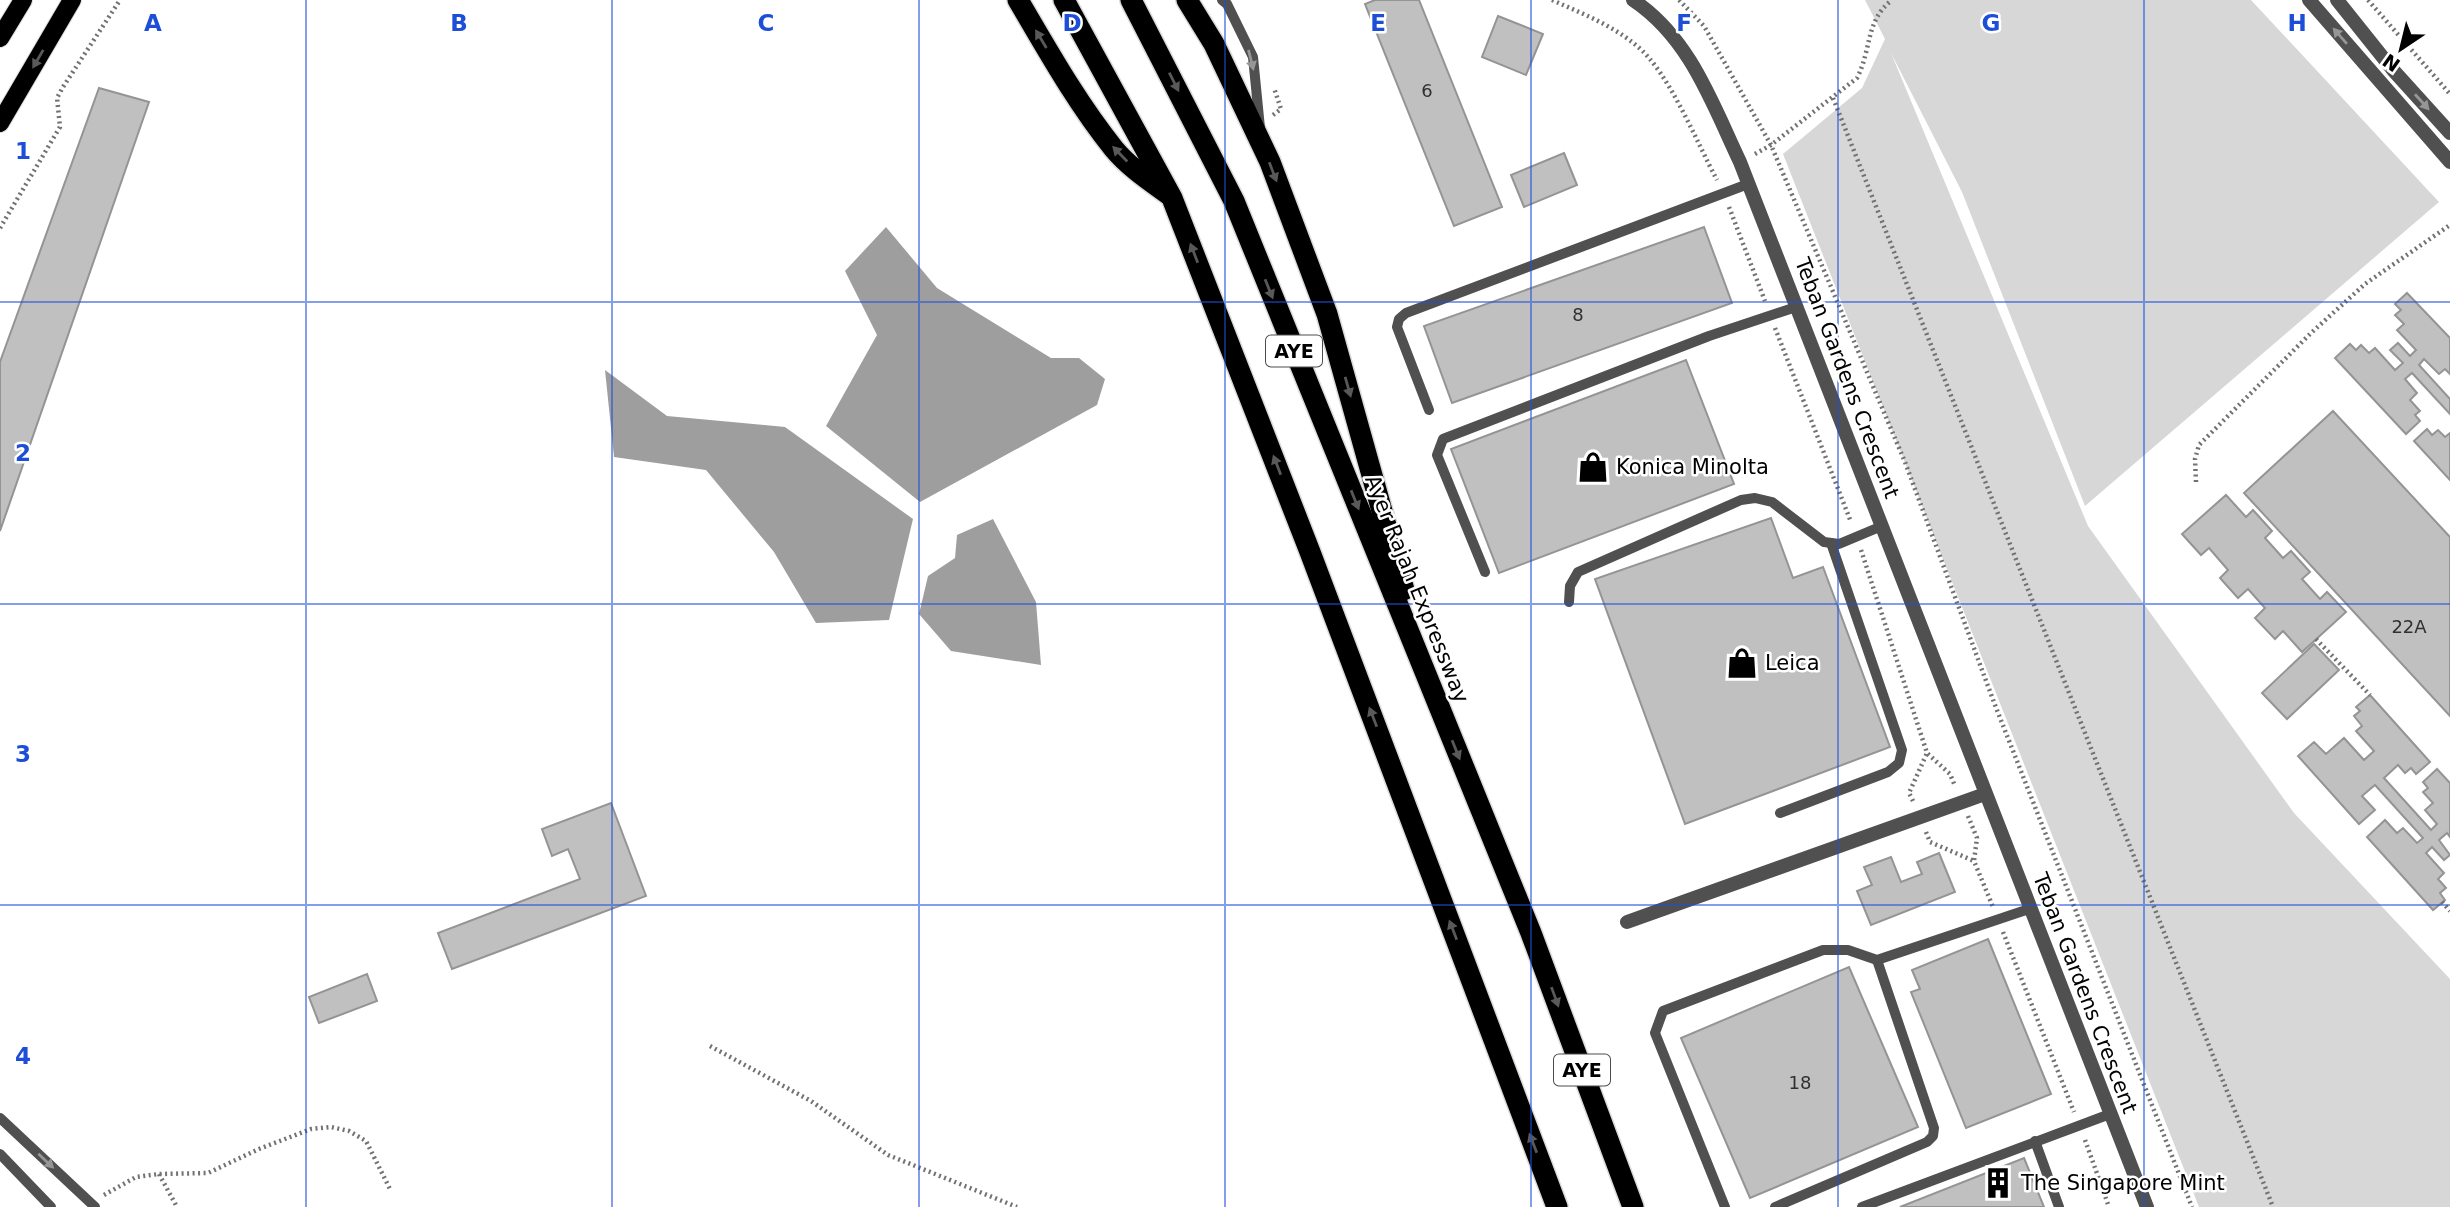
<svg xmlns="http://www.w3.org/2000/svg" width="2450" height="1207" viewBox="0 0 2450 1207" font-family="'DejaVu Sans',sans-serif">
<style>
.green{fill:#d7d7d7}
.water{fill:#9e9e9e}
.building{fill:#c0c0c0;stroke:#949494;stroke-width:2}
.lines{fill:none;stroke-linecap:round;stroke-linejoin:round}
.primary-casing{stroke:#dbdbdb;stroke-width:20}
.motorway-casing{stroke:#dbdbdb;stroke-width:24}
.path{stroke:#727272;stroke-width:4.5;stroke-dasharray:2 3.5;stroke-linecap:butt}
.service{stroke:#505050;stroke-width:10}
.minor{stroke:#505050;stroke-width:14}
.tertiary{stroke:#505050;stroke-width:14}
.primary{stroke:#000;stroke-width:18}
.motorway{stroke:#000;stroke-width:21}
.oneway{fill:#969696}
.oneway2{fill:#595959}
.grid{fill:none;stroke:#1d4ed8;stroke-width:2;stroke-opacity:0.55}
.labels{text-anchor:middle;stroke-width:5;stroke-linejoin:round;paint-order:stroke}
.number-label{font-size:18px;fill:#303030}
.shield{fill:#fff;stroke:#4c4c4c;stroke-width:2}
.shield-label{font-size:19px;font-weight:bold;fill:#000}
.street-label{font-size:21px;fill:#000;stroke:#fff}
.poi-label{font-size:21px;fill:#000;stroke:#fff;text-anchor:start}
.grid-label{font-size:23px;text-anchor:middle;font-weight:bold;fill:#1d4ed8;stroke:#fff;stroke-width:5;stroke-linejoin:round;paint-order:stroke}
</style>
<rect width="100%" height="100%" fill="#fff"/>
<polygon class="green" points="1865,0 2251,0 2439,202 2085,506 1962,192 1891,53 2088,526 2294,813 2450,979 2450,1207 2199,1207 1783,154 1862,88 1885,39"/>
<g class="water">
<polygon points="886,227 937,288 1051,358 1079,358 1105,379 1097,405 920,502 826,426 877,335 845,271"/>
<polygon points="605,370 667,416 785,427 913,519 889,620 816,623 774,552 706,470 614,457"/>
<polygon points="993,519 1036,602 1041,665 951,651 919,614 928,576 955,558 957,535"/>
</g>
<g class="building">
<polygon points="1375,0 1419,0 1502,207 1454,226 1365,4"/>
<polygon points="1498,16 1543,34 1526,75 1482,57"/>
<polygon points="99,88 149,102 0,531 0,362"/>
<polygon points="1564,153 1577,185 1524,207 1511,175"/>
<polygon points="1704,227 1732,303 1452,403 1424,326"/>
<polygon points="2407,293 2450,338 2450,374 2445,369 2439,374 2424,359 2419,365 2450,399 2450,414 2412,373 2405,379 2417,393 2410,400 2420,411 2415,415 2420,421 2406,434 2335,358 2350,344 2356,350 2361,345 2369,353 2375,348 2395,370 2403,363 2390,350 2398,343 2410,356 2416,350 2397,330 2404,324 2395,315 2401,310 2395,304"/>
<polygon points="1686,360 1734,484 1499,573 1451,449"/>
<polygon points="2333,411 2450,537 2450,716 2244,493"/>
<polygon points="2427,429 2432,435 2438,430 2445,437 2450,433 2450,480 2414,441"/>
<polygon points="2226,495 2246,517 2253,510 2272,531 2265,538 2283,558 2291,551 2310,572 2302,579 2320,599 2327,592 2346,612 2302,652 2283,631 2275,639 2255,618 2265,608 2248,589 2238,598 2220,578 2228,570 2209,548 2201,555 2182,534"/>
<polygon points="1771,518 1793,578 1823,567 1890,747 1685,824 1595,579"/>
<polygon points="2314,644 2339,670 2287,719 2262,693"/>
<polygon points="2370,695 2430,762 2416,774 2411,768 2405,773 2398,765 2384,778 2431,830 2437,824 2425,810 2433,803 2423,792 2428,788 2423,782 2437,769 2450,783 2450,837 2447,833 2439,840 2450,855 2444,860 2432,847 2426,853 2444,873 2438,879 2446,888 2440,893 2445,900 2433,910 2367,837 2385,820 2397,833 2403,828 2417,843 2423,838 2375,785 2362,796 2375,810 2359,824 2298,756 2314,742 2326,754 2344,738 2364,760 2374,751 2356,731 2362,726 2354,716 2360,711 2356,707"/>
<polygon points="611,803 646,896 452,969 438,933 580,879 568,849 552,856 542,829"/>
<polygon points="1939,853 1955,892 1871,925 1857,891 1872,885 1864,867 1891,857 1901,882 1922,874 1917,862"/>
<polygon points="1988,939 2051,1094 1966,1128 1911,992 1920,989 1912,970"/>
<polygon points="1849,967 1918,1127 1750,1198 1681,1038"/>
<polygon points="367,974 377,1001 319,1023 309,997"/>
<polygon points="2024,1158 2044,1207 1900,1207"/>
</g>
<g class="lines">
<defs>
<g id="primary">
<polyline points="0,38 23,0"/>
<polyline points="0,123 72,0"/>
</g>
<g id="motorway">
<path d="M 1018,0 C 1048,51 1077,103 1114,149 C 1129,167 1150,181 1168,194"/>
<polyline points="1064,0 1172,198 1310,552 1557,1207"/>
<polyline points="1131,0 1234,201 1531,933 1633,1207"/>
<polyline points="1187,0 1214,44 1270,162 1327,314 1404,590"/>
</g>
</defs>
<use href="#primary" class="primary-casing"/>
<use href="#motorway" class="motorway-casing"/>
<g class="path">
<path d="M 1552,0 C 1581,13 1612,25 1637,46 C 1669,72 1697,143 1717,180"/>
<polyline points="1679,0 1704,26 1771,145 1905,462 1995,705 2192,1207"/>
<polyline points="2368,0 2450,94"/>
<polyline points="1833,98 2273,1207"/>
<polyline points="1273,115 1281,109 1274,88"/>
<path d="M 1755,154 L 1771,145 L 1857,78 C 1872,49 1865,21 1892,0"/>
<polyline points="1729,207 1765,301"/>
<polyline points="0,228 60,127 57,98 63,87 120,0"/>
<polyline points="1775,328 1851,522"/>
<polyline points="2196,482 2195,459 2199,445 2311,333 2365,284 2450,225"/>
<polyline points="1861,550 1927,753 1950,774 1955,786"/>
<polyline points="2316,639 2370,695"/>
<polyline points="1913,801 1909,793 1927,753"/>
<polyline points="1968,816 1977,838 1974,861 1993,907"/>
<polyline points="1926,832 1930,842 1974,861"/>
<polyline points="2442,902 2450,911"/>
<polyline points="2003,932 2074,1112"/>
<polyline points="710,1046 811,1101 888,1155 1017,1207"/>
<polyline points="2085,1140 2109,1207"/>
<polyline points="159,1174 177,1207"/>
<polyline points="104,1195 136,1177 159,1174 208,1173 259,1149 311,1129 331,1127 349,1131 366,1141 391,1191"/>
</g>
<g class="service">
<polyline points="1222,0 1227,4 1253,57 1260,128"/>
<polyline points="1429,410 1397,327 1399,319 1406,313 1748,184"/>
<polyline points="1485,572 1437,455 1443,439 1709,336 1796,307"/>
<polyline points="1569,602 1570,586 1578,572 1741,500 1755,498 1772,502 1824,542 1839,544 1882,526"/>
<polyline points="1780,813 1888,772 1899,763 1902,750 1831,543"/>
<polyline points="0,1118 95,1207"/>
<polyline points="2035,1141 2059,1207"/>
<polyline points="0,1154 51,1207"/>
<polyline points="1725,1207 1655,1033 1663,1011 1823,950 1848,950 1877,960 2029,909"/>
<polyline points="1775,1207 1927,1142 1933,1136 1934,1128 1877,960"/>
<polyline points="1862,1207 2110,1114"/>
</g>
<g class="minor">
<polyline points="2309,0 2450,162"/>
<polyline points="2337,0 2393,70 2450,133"/>
<polyline points="1627,922 1985,794"/>
</g>
<path class="tertiary" d="M 1633,0 C 1690,38 1712,103 1740,162 L 2147,1207"/>
<use href="#primary" class="primary"/>
<use href="#motorway" class="motorway"/>
</g>
<defs><path id="oneway-solid" d="M-6-.8H1V-3.2L6.5 0L1 3.2V.8H-6Z" transform="scale(1.75)"/></defs>
<g class="oneway">
<use href="#oneway-solid" transform="translate(2340 36) rotate(-131)"/>
<use href="#oneway-solid" transform="translate(1251 60) rotate(76)"/>
<use href="#oneway-solid" transform="translate(2422 102) rotate(48)"/>
<use href="#oneway-solid" transform="translate(46 1161) rotate(43)"/>
</g>
<g class="oneway2">
<use href="#oneway-solid" transform="translate(1041 39) rotate(-121)"/>
<use href="#oneway-solid" transform="translate(38 59) rotate(120)"/>
<use href="#oneway-solid" transform="translate(1174 82) rotate(63)"/>
<use href="#oneway-solid" transform="translate(1120 154) rotate(-134)"/>
<use href="#oneway-solid" transform="translate(1273 172) rotate(69)"/>
<use href="#oneway-solid" transform="translate(1194 253) rotate(-111)"/>
<use href="#oneway-solid" transform="translate(1269 289) rotate(68)"/>
<use href="#oneway-solid" transform="translate(1348 387) rotate(74)"/>
<use href="#oneway-solid" transform="translate(1277 465) rotate(-111)"/>
<use href="#oneway-solid" transform="translate(1355 500) rotate(68)"/>
<use href="#oneway-solid" transform="translate(1373 717) rotate(-111)"/>
<use href="#oneway-solid" transform="translate(1456 750) rotate(68)"/>
<use href="#oneway-solid" transform="translate(1453 930) rotate(-111)"/>
<use href="#oneway-solid" transform="translate(1555 997) rotate(70)"/>
<use href="#oneway-solid" transform="translate(1533 1143) rotate(-111)"/>
</g>
<path class="grid" d="M 306,0 L 306,1207M 612,0 L 612,1207M 919,0 L 919,1207M 1225,0 L 1225,1207M 1531,0 L 1531,1207M 1838,0 L 1838,1207M 2144,0 L 2144,1207M 0,302 L 2450,302M 0,604 L 2450,604M 0,905 L 2450,905"/>
<defs>
<symbol id="shop-bare" viewBox="-9 -9 18 18"><path d="M-5-2.5h2.3a2.7 3.5 0 0 1 5.4 0H5L5.5 6h-11ZM-1.5-2.5h3a1.5 2.3 0 0 0-3 0Z" fill="#000" stroke="#fff" stroke-width="2.5" paint-order="stroke"/></symbol>
<symbol id="building-bare" viewBox="-9 -9 18 18"><path d="M-4-6H4V6H1V3H-1V6H-4ZM-2.5-4.3h1.7v1.8h-1.7ZM.8-4.3h1.7v1.8H.8ZM-2.5-1h1.7V.8h-1.7ZM.8-1h1.7V.8H.8Z" fill="#000" stroke="#fff" stroke-width="2.5" paint-order="stroke"/></symbol>
</defs>
<g fill-rule="evenodd">
<use href="#shop-bare" x="1571" y="445" width="44" height="44"/>
<use href="#shop-bare" x="1720" y="641" width="44" height="44"/>
<use href="#building-bare" x="1976" y="1161" width="44" height="44"/>
</g>
<g class="labels">
<g class="number-label">
<text x="1427" y="97">6</text>
<text x="1578" y="321">8</text>
<text x="2409" y="633">22A</text>
<text x="1800" y="1089">18</text>
</g>
<g class="shield">
<rect x="1266" y="335.5" width="56" height="31" rx="5"/>
<rect x="1554" y="1054.5" width="56" height="31" rx="5"/>
</g>
<g class="shield-label">
<text x="1294" y="358">AYE</text>
<text x="1582" y="1077">AYE</text>
</g>
<g class="street-label">
<text transform="translate(1847 378) rotate(69)" y="7">Teban Gardens Crescent</text>
<text transform="translate(1417 589) rotate(68)" y="7">Ayer Rajah Expressway</text>
<text transform="translate(2085 993) rotate(69)" y="7">Teban Gardens Crescent</text>
</g>
<g class="poi-label">
<text x="1616" y="474">Konica Minolta</text>
<text x="1765" y="670">Leica</text>
<text x="2021" y="1190">The Singapore Mint</text>
</g>
</g>
<g class="grid-label">
<text x="153" y="31">A</text>
<text x="459" y="31">B</text>
<text x="766" y="31">C</text>
<text x="1072" y="31">D</text>
<text x="1378" y="31">E</text>
<text x="1684" y="31">F</text>
<text x="1991" y="31">G</text>
<text x="2297" y="31">H</text>
<text x="23" y="159">1</text>
<text x="23" y="461">2</text>
<text x="23" y="762">3</text>
<text x="23" y="1064">4</text>
</g>
<g transform="translate(2401 49) rotate(215)" stroke="#ffffff" stroke-width="5" paint-order="stroke">
<path d="M0-5L12 26L0 18L-12 26Z" fill="#000000"/>
<text y="-10" font-size="19" font-weight="bold" text-anchor="middle" fill="#000000">N</text>
</g>
</svg>
